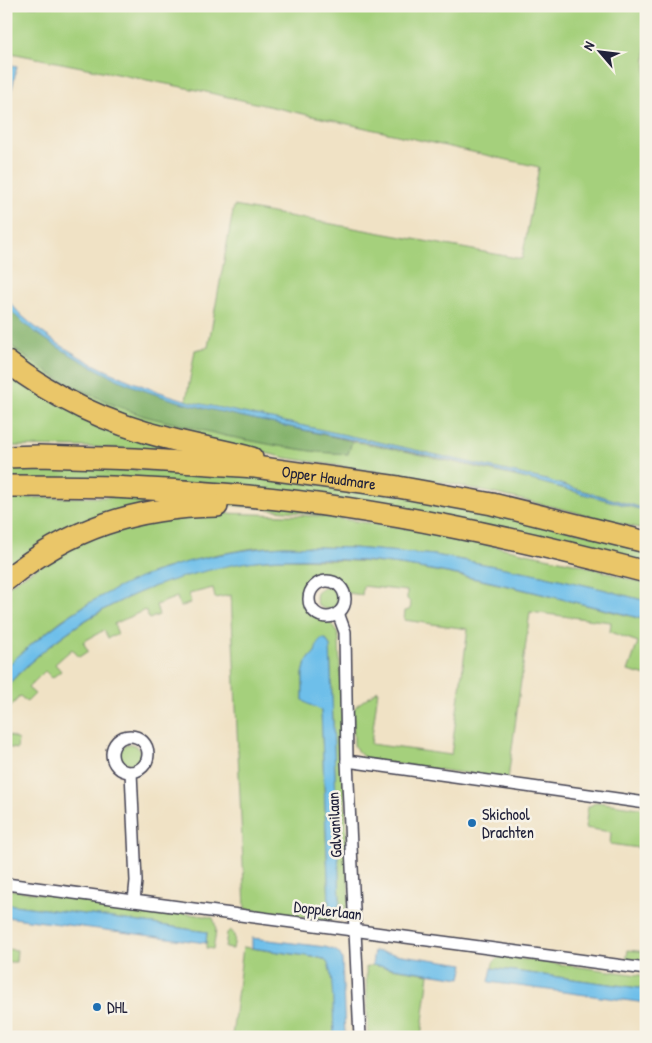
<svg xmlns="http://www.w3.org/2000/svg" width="652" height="1043" viewBox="0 0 652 1043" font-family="'Patrick Hand',sans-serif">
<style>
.green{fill:#a5d07c;stroke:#64795c;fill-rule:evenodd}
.forest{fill:#84b26c;stroke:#536a54}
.water{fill:#6ebfea;stroke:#487092}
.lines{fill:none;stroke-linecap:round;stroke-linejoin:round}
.street-casing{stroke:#413f50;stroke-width:14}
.highway-casing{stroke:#413f50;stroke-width:24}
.street{stroke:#fff;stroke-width:11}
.highway{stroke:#eac669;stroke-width:21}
.poi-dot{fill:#1f6fb2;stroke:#f7f3e8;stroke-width:2}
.labels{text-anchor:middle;stroke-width:5;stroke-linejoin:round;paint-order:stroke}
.street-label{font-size:16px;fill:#22223b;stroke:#f7f3e8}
.poi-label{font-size:16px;fill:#22223b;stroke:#f7f3e8;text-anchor:start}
</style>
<rect width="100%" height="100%" fill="#f7f3e8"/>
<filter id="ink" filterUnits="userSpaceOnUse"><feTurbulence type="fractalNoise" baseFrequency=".02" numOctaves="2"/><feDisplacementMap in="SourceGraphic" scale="10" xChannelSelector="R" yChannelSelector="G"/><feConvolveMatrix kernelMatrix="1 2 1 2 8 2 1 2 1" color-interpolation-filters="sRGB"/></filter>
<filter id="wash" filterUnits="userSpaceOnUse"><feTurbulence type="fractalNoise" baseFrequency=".0096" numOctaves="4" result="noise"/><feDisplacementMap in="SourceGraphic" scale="20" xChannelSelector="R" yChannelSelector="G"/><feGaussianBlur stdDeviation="1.12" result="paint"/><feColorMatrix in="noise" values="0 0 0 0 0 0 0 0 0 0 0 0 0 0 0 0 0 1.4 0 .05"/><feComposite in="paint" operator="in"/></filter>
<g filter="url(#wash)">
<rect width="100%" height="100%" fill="#f0e2c5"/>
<g class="green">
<polygon points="6,6 646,6 646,509 542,479 406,448 186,401 195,350 208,347 234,206 522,259 539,167 197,90 6,52"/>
<polygon points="6,342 37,365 62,381 226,436 318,452 348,454 352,441 404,451 540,482 646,511 646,530 558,508 443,482 287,458 169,431 101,408 37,373 6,350"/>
<polygon points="6,365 186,451 84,447 6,446"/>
<polygon points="6,465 255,474 449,502 646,548 646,566 537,538 6,481"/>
<polygon points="113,497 184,502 6,568 6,498"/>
<polygon points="221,513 320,516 419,530 578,564 646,584 646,601 602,589 537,574 435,555 353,548 284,546 254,548 214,555 163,569 110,592 87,604 62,620 29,646 6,668 6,587 79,541 123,525"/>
<path d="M 284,559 C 327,560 370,560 413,567 C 491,580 568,601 646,620 L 646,676 L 628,671 L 638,642 L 610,632 L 611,622 L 530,612 L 508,779 L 367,760 L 358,752 L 354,745 L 353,711 L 357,705 L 378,690 L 371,744 L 451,755 L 468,629 L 404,620 L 405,611 L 409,610 C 412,606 411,602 407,599 L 407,591 L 363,586 L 362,595 L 348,593 C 346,589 344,586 341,583 C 326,569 301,584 307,604 C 312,623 334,613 339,639 L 349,899 C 347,912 341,917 329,921 L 245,909 L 231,595 L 215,598 L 213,588 L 189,594 L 191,603 L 180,607 L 177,597 L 156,605 L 159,615 L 149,619 L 145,610 L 114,624 L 118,634 L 108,638 L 104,630 L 83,642 L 88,651 L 79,657 L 72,649 L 55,664 L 61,671 L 52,678 L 45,671 L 28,688 L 35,694 L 27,702 L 20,696 L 6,712 L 6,687 C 66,621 143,582 231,564 C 248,561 266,560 284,559 ZM 326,639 L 330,646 L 340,901 L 338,908 L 329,904 L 321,710 C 314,705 310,707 303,700 L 303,674 L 306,662 Z"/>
<circle cx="327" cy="598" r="11"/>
<polygon points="6,734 18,740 17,749 6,747"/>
<circle cx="130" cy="754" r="10"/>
<polygon points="597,802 646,809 646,849 610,844 611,832 585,828 588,807"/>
<path d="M 6,889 L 205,916 L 213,918 C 218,928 215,938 213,949 L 206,948 L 207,932 L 99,916 L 6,904 Z"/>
<path d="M 230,930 C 237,934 234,942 233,949 L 225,948 L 227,933 Z"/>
<path d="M 243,947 L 320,958 C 323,959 325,960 327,962 C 335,974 333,1021 334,1037 L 232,1037 Z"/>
<polygon points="6,949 17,950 16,962 6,962"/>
<polygon points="628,950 646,952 646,965 626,962"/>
<polygon points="500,956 646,976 646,989 492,968 493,963"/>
<polygon points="372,965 429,974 421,1037 368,1037 366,967"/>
</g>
<g class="forest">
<polygon points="6,61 11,62 12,65 6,93"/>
<polygon points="6,304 12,311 26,324 57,346 97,369 165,397 192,405 352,441 348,454 318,452 278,446 226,436 144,416 114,405 62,381 37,365 6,342"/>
</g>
<g class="water">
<polygon points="12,65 17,66 6,116 6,93"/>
<path d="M 6,299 C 12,304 16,310 22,316 C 69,358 132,385 192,402 L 406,448 L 542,479 L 646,509 L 646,511 C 627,505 607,500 587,495 C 527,478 465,463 403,450 C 350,439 297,429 244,417 C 218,411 192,406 167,398 C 154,394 140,389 128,384 C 104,374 6,324 6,299 Z"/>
<path d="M 284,546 L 353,548 L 435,555 L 537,574 L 602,589 L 646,601 L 646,620 C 613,610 579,604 546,595 C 502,584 458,574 413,567 C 372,560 326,558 284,559 C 259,559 234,564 210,570 C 130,588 61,626 6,687 L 6,668 C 18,655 32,644 46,633 C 114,578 197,552 284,546 Z"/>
<path d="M 321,639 L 326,639 L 330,646 L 340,901 L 338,908 L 333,910 L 330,908 L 329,904 L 321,711 C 314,705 310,707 303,700 L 303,674 L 306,662 L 315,652 L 318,642 Z"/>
<polygon points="6,904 99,916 207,932 206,943 6,917"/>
<path d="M 252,938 L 325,947 C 334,950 339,950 342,959 L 345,1037 L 334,1037 C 333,1021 334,973 327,962 C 325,960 323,959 320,958 L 252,948 Z"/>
<polygon points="374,951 464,964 461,978 372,965"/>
<polygon points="492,968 646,989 646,1003 489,982"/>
</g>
</g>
<g filter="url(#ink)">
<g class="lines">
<defs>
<g id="street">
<circle cx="327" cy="599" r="18"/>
<polyline points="338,613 345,632 347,761 360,1037"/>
<circle cx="130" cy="754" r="18"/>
<polyline points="347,761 646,803"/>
<polyline points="131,772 136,881 134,901"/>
<polyline points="6,884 646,969"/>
</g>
<g id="highway">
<path d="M 6,361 C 53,397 109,424 167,438 C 195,446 224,450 252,458"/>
<path id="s1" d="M 6,457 L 39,456 L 135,459 L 255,467 L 398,487 L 492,504 L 646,542"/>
<path d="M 6,486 C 42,486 77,486 112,487 C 158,489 203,492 248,496 C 383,509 515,538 646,572"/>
<path d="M 6,580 C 70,528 136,507 217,506"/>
</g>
</defs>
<use href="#street" class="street-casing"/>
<use href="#highway" class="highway-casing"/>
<use href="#street" class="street"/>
<use href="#highway" class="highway"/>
</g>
</g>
<g class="poi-dot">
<circle cx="472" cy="823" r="5"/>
<circle cx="97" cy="1007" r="5"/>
</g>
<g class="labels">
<g class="street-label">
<text dy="6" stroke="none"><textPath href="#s1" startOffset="324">Opper Haudmare</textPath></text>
<text transform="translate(334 825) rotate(-93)" y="6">Galvanilaan</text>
<text transform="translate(328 910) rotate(7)" y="6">Dopplerlaan</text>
</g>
<g class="poi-label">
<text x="482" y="820">Skichool<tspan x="482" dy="18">Drachten</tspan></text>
<text x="107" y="1013">DHL</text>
</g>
</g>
<rect width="652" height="1043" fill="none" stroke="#f7f3e8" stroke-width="25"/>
<g transform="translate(600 52) rotate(298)" stroke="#f7f3e8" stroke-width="4" paint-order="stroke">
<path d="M0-4L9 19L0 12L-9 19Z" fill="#22223b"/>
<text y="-8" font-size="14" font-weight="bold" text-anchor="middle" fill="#22223b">N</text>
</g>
</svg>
